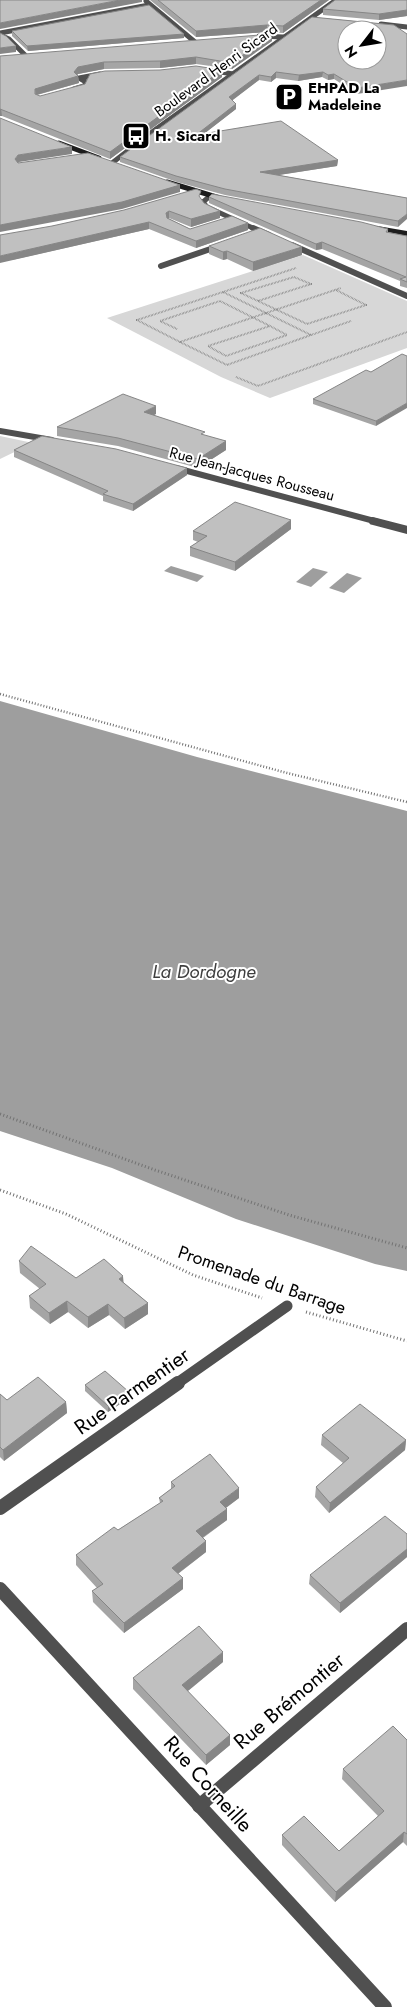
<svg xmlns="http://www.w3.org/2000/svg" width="407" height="2007" viewBox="0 0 407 2007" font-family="Jost,sans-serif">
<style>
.green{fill:#d7d7d7}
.water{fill:#9e9e9e}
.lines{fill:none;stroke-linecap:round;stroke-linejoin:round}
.path-far2{stroke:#727272;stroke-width:2;stroke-dasharray:0.5 1;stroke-linecap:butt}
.path-far1{stroke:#727272;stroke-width:2.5;stroke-dasharray:1 2;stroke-linecap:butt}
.path{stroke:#727272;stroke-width:3;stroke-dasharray:1 2.5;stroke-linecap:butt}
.lane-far1{stroke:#505050;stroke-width:5}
.lane{stroke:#505050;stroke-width:6}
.street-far4{stroke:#505050;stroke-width:5}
.street-far3{stroke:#505050;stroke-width:6}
.street-far2{stroke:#505050;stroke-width:8}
.street-far1{stroke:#505050;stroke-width:11}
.street{stroke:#505050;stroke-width:14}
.secondary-far1{stroke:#1d1d1d;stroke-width:5}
.secondary{stroke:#1d1d1d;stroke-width:6}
.wall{fill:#a5a5a5}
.shaded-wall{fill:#868686}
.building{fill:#c0c0c0;stroke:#868686;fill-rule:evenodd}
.labels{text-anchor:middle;stroke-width:4;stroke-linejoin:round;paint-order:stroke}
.far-street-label{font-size:15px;fill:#000;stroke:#fff}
.far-poi-label{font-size:15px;font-weight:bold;fill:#000;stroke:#fff;text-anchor:start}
.street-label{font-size:18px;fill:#000;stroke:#fff}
.water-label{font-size:19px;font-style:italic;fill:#3f3f3f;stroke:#fff}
.near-street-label{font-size:21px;fill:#000;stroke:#fff}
</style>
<rect width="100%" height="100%" fill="#fff"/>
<g class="green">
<polygon points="303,255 407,301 407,348 270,398 221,377 107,318"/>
<polygon points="0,436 33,443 0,459"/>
</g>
<g class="water">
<polygon points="171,566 204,576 197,582 164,571"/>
<polygon points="313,568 328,572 311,587 296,582"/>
<polygon points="347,573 362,578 344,593 329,588"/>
<polygon points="0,701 197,757 407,811 407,1271 375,1264 236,1219 112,1168 0,1131"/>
</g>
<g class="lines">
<g class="path-far2">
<polyline points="223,292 296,268"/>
<polyline points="258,301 311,284 294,277 241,293 307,324 366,305 336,290"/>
<polyline points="266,313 341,288"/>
<polygon points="270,326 287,335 226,356 208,346"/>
<polyline points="177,329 160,321 220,301 270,326"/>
<polyline points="311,335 351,321"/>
<polyline points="180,342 227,365 311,335 266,313"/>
<polyline points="180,342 137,320 223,292 266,313"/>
<polyline points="180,342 266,313"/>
<polyline points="236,377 258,386 407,332"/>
</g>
<polyline class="path-far1" points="0,694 287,773 407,802"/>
<g class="path">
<polyline points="0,1114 155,1170 289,1215 407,1248"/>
<polyline points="0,1190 66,1214 193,1275 262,1298"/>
<polyline points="306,1312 407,1341"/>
</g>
<g class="lane-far1">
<polyline points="0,35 9,39 26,56"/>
<polyline points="209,70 233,74"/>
<polyline points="74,89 84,86 86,82 79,78 100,74"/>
</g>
<polyline class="lane" points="161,266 222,245"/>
<g class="street-far4">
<polyline points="146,1 195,42"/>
<polyline points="381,24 407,27"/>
<polyline points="0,33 149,5"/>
<polyline points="259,36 283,37"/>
<polyline points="112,163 156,129 336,0"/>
<polyline points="210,196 203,202 207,207 255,229"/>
</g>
<g class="street-far3">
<polyline points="253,228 269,235"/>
<polyline points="292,245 407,296"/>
<polyline points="0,431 52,440"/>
<polyline points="176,468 378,522"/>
</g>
<polyline class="street-far2" points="373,521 407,530"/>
<polyline class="street-far1" points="176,1384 287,1306"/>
<g class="street">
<polyline points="0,1508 178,1383"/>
<polyline points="0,1589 385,2007"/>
<polyline points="199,1806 407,1629"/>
</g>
<g class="secondary-far1">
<polyline points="59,143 99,158"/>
<polyline points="167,182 223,199"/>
</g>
<polyline class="secondary" points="377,229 407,234"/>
</g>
<g class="wall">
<polygon points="150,0 329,0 283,33 267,32 196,37"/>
<polygon points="407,0 407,16 379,20 323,15 323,9"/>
<polygon points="312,17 394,25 357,94 334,79 328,80 322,77 298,81 276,78 271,82 259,80 232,100 236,104 236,109 205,133 338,160 337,166 278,175 407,198 398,227 225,195 177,182 120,162 120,157"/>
<polygon points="12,31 184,34 184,38 28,51 12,36"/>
<polygon points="272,41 232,69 196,64 160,68 104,69 78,74 77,75 78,76 79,83 37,95 40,96 222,70 222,77 110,159 2,116 0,116 0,56"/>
<polygon points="209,197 388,229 388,232 407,236 407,288 400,286 400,281 322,249 316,250 209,203"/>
<polygon points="201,198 201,199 204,203 220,211 220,218 191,227 169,218 168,218 190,229 248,223 248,230 196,248 149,229 12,260 52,226"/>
<polygon points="209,246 302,255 253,271 227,259 223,260 209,254"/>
<polygon points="402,354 376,426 313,404 313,399 371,372"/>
<polygon points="156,414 154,415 205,436 226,441 226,450 198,468 118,446 57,436 57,427"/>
<polygon points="14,450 187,468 187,475 133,511 103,501 103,496 14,457"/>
<polygon points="291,520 291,529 235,571 190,556 190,547 198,542 193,540 193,531"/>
<polygon points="19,1261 76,1278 124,1283 148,1303 148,1314 125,1329 109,1315 88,1328 68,1312 50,1324 30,1308 29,1296 40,1289 20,1273"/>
<polygon points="85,1385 129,1398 108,1412 85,1391"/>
<polygon points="0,1394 7,1400 66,1402 67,1413 4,1461 0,1457"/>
<polygon points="322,1435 406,1440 405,1450 329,1513 315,1497 316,1487 343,1463 321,1445"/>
<polygon points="171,1482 239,1498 226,1508 227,1509 227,1520 203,1538 206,1541 206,1552 178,1574 183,1589 124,1633 93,1602 92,1591 97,1588 76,1565 76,1555 118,1530 160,1503 159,1498 171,1489"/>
<polygon points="407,1534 407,1557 340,1613 309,1584 310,1575"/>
<polygon points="223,1662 187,1691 230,1735 230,1745 206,1765 133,1689 133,1678"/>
<polygon points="407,1740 407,1846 403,1842 335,1902 282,1845 282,1835 339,1851 378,1816 342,1779 343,1769"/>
</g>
<g class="shaded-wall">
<polygon points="120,0 142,0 142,2 0,29 0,23"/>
<polygon points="321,0 329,0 283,33 283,26"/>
<polygon points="407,10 407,16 379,20 379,14"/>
<polygon points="267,25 267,32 196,37 196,31"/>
<polygon points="184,34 184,38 28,51 27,46"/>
<polygon points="272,34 272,41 232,69 232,63"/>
<polygon points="16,46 16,52 0,54 0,48"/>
<polygon points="196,57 196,64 160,68 160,61"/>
<polygon points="104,62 104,69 78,74 76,77 78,76 79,83 36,95 35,89 74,72 78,67"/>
<polygon points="222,70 222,77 110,159 110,152"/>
<polygon points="276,72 276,78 271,82 271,77"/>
<polygon points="323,72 322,77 298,81 299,75"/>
<polygon points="334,74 334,79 328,80 328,75"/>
<polygon points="259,75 259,80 229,103 229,97"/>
<polygon points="407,80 407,86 357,94 357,88"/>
<polygon points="236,104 236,109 196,140 196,135"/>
<polygon points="0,109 1,109 2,116 0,116"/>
<polygon points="72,147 72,154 19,162 16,166 15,159 18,155"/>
<polygon points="338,160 337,166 260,178 260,172"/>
<polygon points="180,185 180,192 122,209 0,232 0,225"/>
<polygon points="169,211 169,218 166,220 166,213"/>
<polygon points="220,211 220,218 191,227 191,219"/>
<polygon points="407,214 407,219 398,227 398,221"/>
<polygon points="149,222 149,229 0,263 0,256"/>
<polygon points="248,223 248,230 196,248 196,241"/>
<polygon points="322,242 322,249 316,250 316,244"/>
<polygon points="302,247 302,255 253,271 253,262"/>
<polygon points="227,251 227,259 223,260 223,252"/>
<polygon points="407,403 407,408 376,426 376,421"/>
<polygon points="156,406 156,414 144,420 144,412"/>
<polygon points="226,441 226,450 198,468 198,459"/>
<polygon points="187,468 187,475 133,511 133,504"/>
<polygon points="291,520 291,529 235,571 235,562"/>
<polygon points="123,1276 124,1287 119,1279"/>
<polygon points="67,1301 68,1312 50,1324 49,1313"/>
<polygon points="148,1303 148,1314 125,1329 124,1318"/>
<polygon points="108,1304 109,1315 88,1328 88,1317"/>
<polygon points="129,1392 129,1398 108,1412 108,1406"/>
<polygon points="66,1402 67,1413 4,1461 3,1450"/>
<polygon points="406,1440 405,1450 329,1513 330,1503"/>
<polygon points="239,1488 239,1498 220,1512 220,1502"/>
<polygon points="227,1509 227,1520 196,1542 196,1531"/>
<polygon points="206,1541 206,1552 172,1578 172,1568"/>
<polygon points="407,1549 407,1557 340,1613 340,1603"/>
<polygon points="183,1578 183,1589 124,1633 124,1623"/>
<polygon points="223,1652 223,1662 182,1696 182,1685"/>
<polygon points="230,1735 230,1745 206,1765 206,1755"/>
<polygon points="404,1832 403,1842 335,1902 336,1892"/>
</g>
<g class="building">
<polygon points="0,0 120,0 0,23"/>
<polygon points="158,0 321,0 283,26 267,25 196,31"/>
<polygon points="335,0 407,0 407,10 379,14 323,9"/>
<polygon points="149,5 184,34 27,46 12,31"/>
<path d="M 312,17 L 394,25 L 407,34 L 407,80 L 357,88 L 334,74 L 328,75 L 323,72 L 299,75 L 276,72 L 271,77 L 259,75 L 229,97 L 236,104 L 196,135 L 281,121 L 338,160 L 260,172 L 407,198 L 407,214 L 398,221 L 225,189 L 176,176 L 120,157 ZM 347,30 L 377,30 L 377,60 L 347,60 Z"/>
<polygon points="0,33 6,36 16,46 0,48"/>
<polygon points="272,34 232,63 196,57 160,61 104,62 78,67 74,72 78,76 35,89 35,94 40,96 85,84 90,74 105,71 160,70 196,66 222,70 110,152 0,109 0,56"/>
<polygon points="0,118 72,147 18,155 15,159 18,163 88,153 180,185 122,202 0,225"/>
<polygon points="196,189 201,191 199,196 204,203 220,211 191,219 169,211 166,213 167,218 190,229 232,216 248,223 196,241 149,222 0,256 0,235 52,226 124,210"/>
<polygon points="212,194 361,222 388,229 386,232 407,236 407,282 400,279 406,277 322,242 316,244 209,197"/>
<polygon points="260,228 302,247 253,262 227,251 223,252 209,246"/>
<polygon points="402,354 407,356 407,403 376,421 313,399 366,370 371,372"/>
<polygon points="123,394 156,406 144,412 205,432 201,434 226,441 198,459 118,438 57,427"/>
<polygon points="42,436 116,449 187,468 133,504 103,494 108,491 14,450"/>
<polygon points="235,502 291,520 235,562 190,547 207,536 193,531"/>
<polygon points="31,1246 76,1278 104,1259 123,1276 119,1279 148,1303 124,1318 108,1304 88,1317 67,1301 49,1313 29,1296 46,1284 19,1261"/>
<polygon points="105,1371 129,1392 108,1406 85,1385"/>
<polygon points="38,1377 66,1402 3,1450 0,1447 0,1394 7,1400"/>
<polygon points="360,1404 406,1440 330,1503 316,1487 349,1458 322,1435"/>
<polygon points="210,1454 239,1488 220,1502 227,1509 196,1531 206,1541 172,1568 183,1578 124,1623 92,1591 103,1584 76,1555 114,1527 118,1530 163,1501 159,1498 175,1486 171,1482"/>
<polygon points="385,1516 407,1534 407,1549 340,1603 310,1575"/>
<polygon points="199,1626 223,1652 182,1685 230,1735 206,1755 133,1678"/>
<polygon points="393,1726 407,1740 407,1834 404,1832 336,1892 282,1835 304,1816 339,1851 384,1811 343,1769"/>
</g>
<defs>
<symbol id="parking-square" viewBox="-11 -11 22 22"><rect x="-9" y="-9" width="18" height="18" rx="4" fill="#000" stroke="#fff"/><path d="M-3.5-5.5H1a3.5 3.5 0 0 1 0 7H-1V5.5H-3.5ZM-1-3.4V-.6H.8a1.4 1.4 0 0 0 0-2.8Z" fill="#fff"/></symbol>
<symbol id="bus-square" viewBox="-11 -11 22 22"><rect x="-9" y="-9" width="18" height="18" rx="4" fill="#000" stroke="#fff"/><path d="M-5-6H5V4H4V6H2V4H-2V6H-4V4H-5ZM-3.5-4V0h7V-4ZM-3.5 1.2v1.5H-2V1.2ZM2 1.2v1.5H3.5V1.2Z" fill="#fff"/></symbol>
</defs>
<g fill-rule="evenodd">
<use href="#parking-square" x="273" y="81" width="32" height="32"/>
<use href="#bus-square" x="120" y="120" width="32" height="32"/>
</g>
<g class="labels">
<g class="far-street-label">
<text transform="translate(216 70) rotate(-36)" y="5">Boulevard Henri Sicard</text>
<text transform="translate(252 474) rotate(15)" y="5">Rue Jean-Jacques Rousseau</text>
</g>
<g class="far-poi-label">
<text x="308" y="93">EHPAD La<tspan x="308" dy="17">Madeleine</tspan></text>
<text x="155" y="141">H. Sicard</text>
</g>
<g class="street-label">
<text transform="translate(262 1280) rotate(19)" y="6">Promenade du Barrage</text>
</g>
<g class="water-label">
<text x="204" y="978">La Dordogne</text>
</g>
<g class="near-street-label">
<text transform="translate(132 1391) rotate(-35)" y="7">Rue Parmentier</text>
<text transform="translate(289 1701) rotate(-40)" y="7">Rue Brémontier</text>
<text transform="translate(208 1784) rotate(48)" y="7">Rue Corneille</text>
</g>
</g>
<g transform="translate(362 45) rotate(239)"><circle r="24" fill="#ffffff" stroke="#999999"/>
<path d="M0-4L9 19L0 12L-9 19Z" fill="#000000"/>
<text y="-8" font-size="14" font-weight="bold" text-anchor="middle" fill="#000000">N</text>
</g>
</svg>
